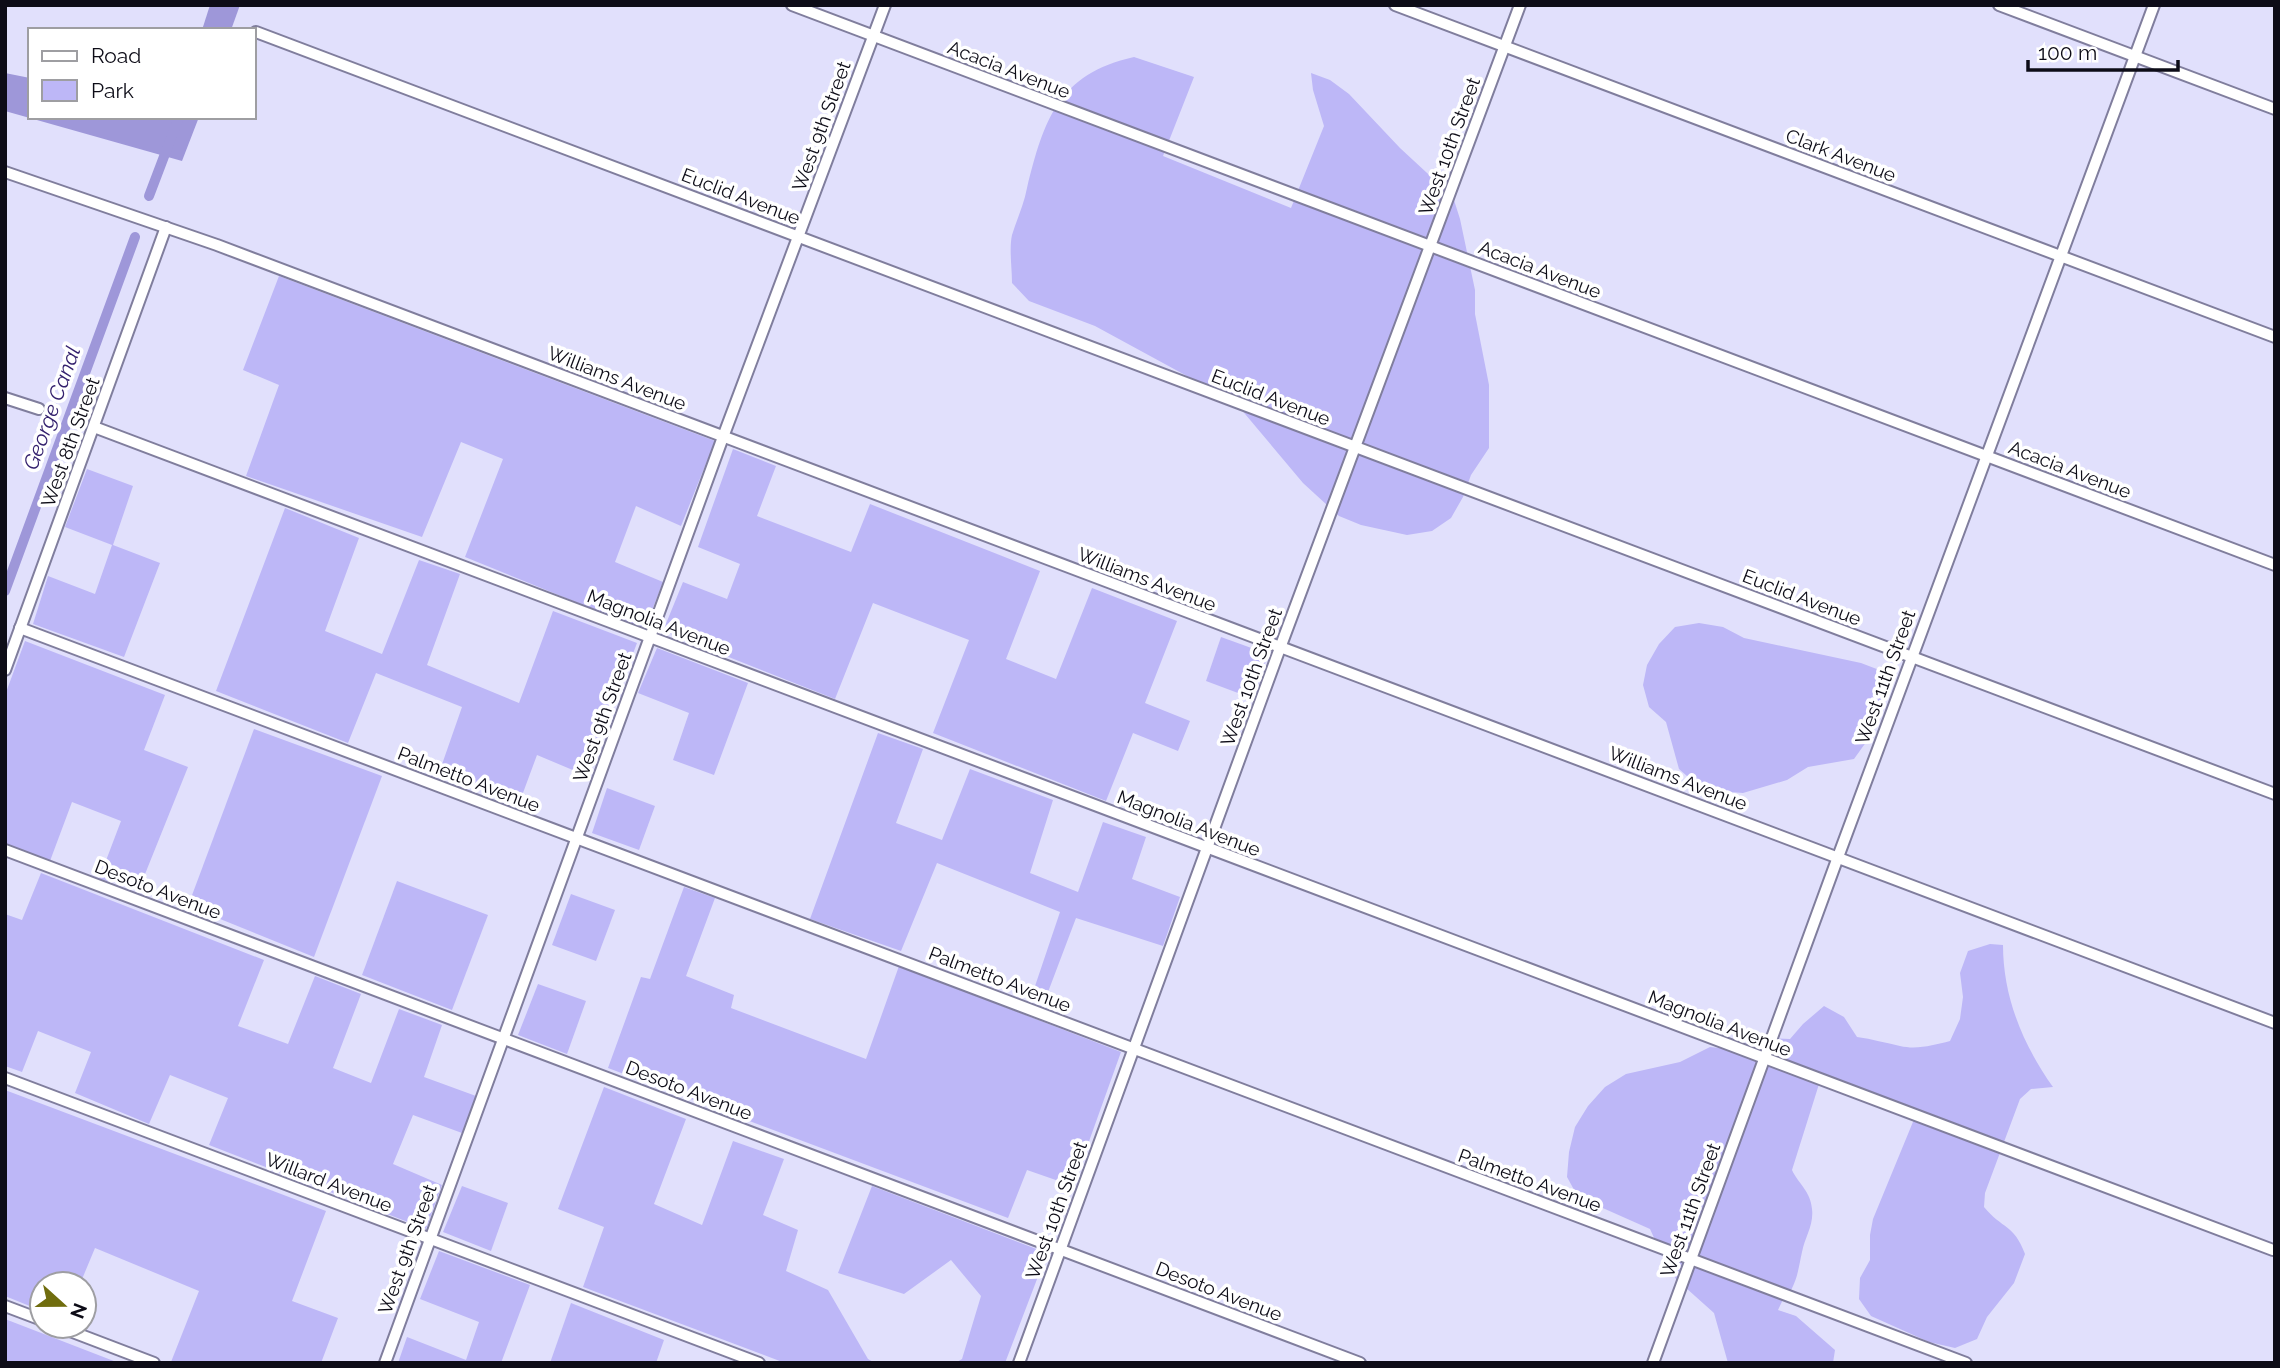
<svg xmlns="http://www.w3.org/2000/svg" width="2280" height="1368" viewBox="0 0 2280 1368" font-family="Raleway,sans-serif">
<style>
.green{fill:#bdb7f7}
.water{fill:#9e97d9}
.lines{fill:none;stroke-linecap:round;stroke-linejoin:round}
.canal{stroke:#9e97d9;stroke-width:10}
.minor-casing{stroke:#807e9d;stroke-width:14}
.minor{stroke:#fff;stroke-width:10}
.labels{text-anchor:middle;stroke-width:7;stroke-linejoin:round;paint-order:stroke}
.street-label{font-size:19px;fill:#0d0c17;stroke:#fff}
.water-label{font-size:21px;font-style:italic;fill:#34216e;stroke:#fff}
</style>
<rect width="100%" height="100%" fill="#e1e0fc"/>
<g class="green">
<path d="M 1134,57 L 1194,77 L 1163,156 L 1291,208 L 1324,126 L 1313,90 L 1311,73 L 1330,80 L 1349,94 L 1400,148 L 1453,197 L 1460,219 L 1475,290 L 1475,314 L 1489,385 L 1489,448 L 1471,475 L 1463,497 L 1451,518 L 1432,531 L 1407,535 L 1361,525 L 1339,516 L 1303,483 L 1240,408 L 1220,394 L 1095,326 L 1029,301 L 1012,283 C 1012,268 1009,249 1012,235 C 1017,219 1024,204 1027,188 C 1044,120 1058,74 1134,57 Z"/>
<polygon points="279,276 715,441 681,526 636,506 615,562 663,582 647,623 637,627 465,557 503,459 461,442 422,537 246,476 279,385 243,370"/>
<polygon points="733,449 776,466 757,516 851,552 870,504 1040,571 1006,659 1056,679 1092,588 1177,621 1145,703 1190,721 1178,751 1133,733 1106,801 933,733 969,640 873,603 835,699 663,631 683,582 727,599 740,564 698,547"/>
<polygon points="87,469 133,486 113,545 160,563 124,657 33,624 48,576 95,594 112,545 65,527"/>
<polygon points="285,508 359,538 325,631 382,654 419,560 460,574 427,665 519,703 553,611 637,643 587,776 537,755 520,801 439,773 462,707 376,673 348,743 216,691"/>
<polygon points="1699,623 1723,627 1744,638 1861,663 1895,676 1869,738 1854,759 1808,767 1787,780 1743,793 1718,791 1696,784 1679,769 1666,722 1649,707 1643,685 1647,665 1659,644 1675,627"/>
<polygon points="1221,637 1268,654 1254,699 1206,681"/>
<polygon points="25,641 165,695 144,750 188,767 139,889 99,879 121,821 72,802 50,861 5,844 5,695"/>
<polygon points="657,648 748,683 714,775 673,760 689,713 638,693"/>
<polygon points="254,729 382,776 314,957 188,906"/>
<polygon points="878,733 923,749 896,823 942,840 970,769 1053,800 1030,873 1078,892 1103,822 1146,837 1132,879 1180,897 1163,946 1076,918 1045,1000 1032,995 1060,912 937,863 901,951 810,919"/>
<polygon points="607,788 655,806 639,850 592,833"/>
<polygon points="41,873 264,960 238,1026 288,1044 315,976 361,994 333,1068 371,1083 399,1009 442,1025 424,1077 476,1096 462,1133 413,1115 393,1164 442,1185 426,1229 209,1145 228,1098 170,1075 149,1124 75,1093 91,1052 38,1031 22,1072 5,1066 5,914 22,920"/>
<polygon points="397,881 488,915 452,1010 362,975"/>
<polygon points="684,887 715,898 686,976 734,995 731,1008 866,1059 899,966 1121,1052 1073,1186 1027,1170 1008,1218 608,1068 641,977 650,979"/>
<polygon points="571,894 615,910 596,961 552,945"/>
<path d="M 1990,944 L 2003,945 C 2003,997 2023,1045 2053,1087 L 2031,1089 L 2020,1099 L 1985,1193 L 1984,1207 C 2002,1229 2014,1224 2025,1254 L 2014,1283 L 1987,1317 L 1977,1339 L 1955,1348 L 1929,1342 L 1871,1316 L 1859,1299 L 1860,1278 L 1870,1260 L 1870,1235 L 1873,1219 L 1915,1117 L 1820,1081 L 1792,1170 C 1798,1183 1811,1192 1812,1209 C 1814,1225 1805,1237 1802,1252 C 1798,1270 1798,1278 1789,1294 L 1786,1293 L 1778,1310 L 1796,1316 L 1835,1350 L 1833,1363 L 1728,1363 L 1714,1313 L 1676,1279 L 1667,1266 L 1650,1229 L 1578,1197 L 1567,1177 L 1569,1152 L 1575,1127 L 1588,1106 L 1605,1087 L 1626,1074 L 1680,1062 L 1710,1047 L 1728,1049 L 1767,1038 L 1790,1039 L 1803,1024 L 1824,1006 L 1844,1017 L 1857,1037 C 1872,1039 1886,1043 1900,1046 C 1917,1050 1934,1045 1950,1041 L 1960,1019 L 1963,997 L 1960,973 L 1968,951 Z"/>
<polygon points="538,984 586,1001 567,1054 518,1035"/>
<polygon points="604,1087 686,1119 654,1204 702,1225 733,1141 784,1159 763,1215 798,1230 786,1271 828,1290 868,1359 875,1363 785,1363 583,1287 604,1227 558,1209"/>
<polygon points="5,1090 326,1211 292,1301 338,1318 321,1363 171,1362 199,1291 95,1248 80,1284 42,1284 42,1311 5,1296"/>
<polygon points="462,1186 508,1203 491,1251 443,1232"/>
<polygon points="872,1186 1047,1253 1005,1363 955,1363 962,1359 981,1296 951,1260 904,1294 838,1273"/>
<polygon points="439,1251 530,1285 501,1363 398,1363 407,1337 466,1360 479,1322 420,1299"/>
<polygon points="571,1303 664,1340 656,1363 550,1363"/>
<polygon points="5,1319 119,1363 5,1363"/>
</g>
<g class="water">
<polygon points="210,5 240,5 231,30 202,30"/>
<polygon points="5,73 30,78 30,117 199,117 182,161 5,111"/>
</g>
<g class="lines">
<g class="canal">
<polyline points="149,196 179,117"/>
<polyline points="5,591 135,237"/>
</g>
<defs>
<g id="minor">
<polyline points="792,5 2275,565"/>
<polyline points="1395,5 2275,337"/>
<polyline points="1999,5 2275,109"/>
<polyline points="256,32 2275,794"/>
<polyline points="5,172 217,245 2275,1023"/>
<polyline points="5,398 39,409"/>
<polyline points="94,427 2273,1250"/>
<polyline points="20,628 1966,1363"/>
<polyline points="5,670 166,227"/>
<polyline points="5,850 1360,1363"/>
<polyline points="5,1078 759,1363"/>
<polyline points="5,1306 42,1320"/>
<polyline points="57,1326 154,1363"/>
<polyline points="385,1363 723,437 885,5"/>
<polyline points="1019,1363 1280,648 1520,5"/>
<polyline points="1653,1363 1838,857 2154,5"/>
</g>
</defs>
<use href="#minor" class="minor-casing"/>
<use href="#minor" class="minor"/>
</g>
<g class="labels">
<g class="street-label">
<text transform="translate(1009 69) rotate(21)" y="7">Acacia Avenue</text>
<text transform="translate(821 126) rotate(-70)" y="7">West 9th Street</text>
<text transform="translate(1449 146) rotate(-70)" y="7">West 10th Street</text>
<text transform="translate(1841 155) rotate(21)" y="7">Clark Avenue</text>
<text transform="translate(741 196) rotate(21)" y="7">Euclid Avenue</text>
<text transform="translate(1540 269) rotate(21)" y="7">Acacia Avenue</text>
<text transform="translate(617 378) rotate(21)" y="7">Williams Avenue</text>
<text transform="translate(1271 397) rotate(21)" y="7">Euclid Avenue</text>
<text transform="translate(70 442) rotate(-70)" y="7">West 8th Street</text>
<text transform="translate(2070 469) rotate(21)" y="7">Acacia Avenue</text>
<text transform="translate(1147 579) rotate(21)" y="7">Williams Avenue</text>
<text transform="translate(1802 597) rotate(21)" y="7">Euclid Avenue</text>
<text transform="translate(659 622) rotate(21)" y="7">Magnolia Avenue</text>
<text transform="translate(1251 677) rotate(-70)" y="7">West 10th Street</text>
<text transform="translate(1885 677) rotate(-70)" y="7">West 11th Street</text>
<text transform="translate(602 717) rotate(-70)" y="7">West 9th Street</text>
<text transform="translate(1678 778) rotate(21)" y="7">Williams Avenue</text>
<text transform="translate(469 779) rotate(21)" y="7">Palmetto Avenue</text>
<text transform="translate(1189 823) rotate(21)" y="7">Magnolia Avenue</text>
<text transform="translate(158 889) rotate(21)" y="7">Desoto Avenue</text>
<text transform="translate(1000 979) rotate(21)" y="7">Palmetto Avenue</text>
<text transform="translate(1720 1023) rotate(21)" y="7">Magnolia Avenue</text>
<text transform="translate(689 1090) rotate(21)" y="7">Desoto Avenue</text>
<text transform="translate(1530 1180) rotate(20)" y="7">Palmetto Avenue</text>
<text transform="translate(329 1182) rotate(21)" y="7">Willard Avenue</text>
<text transform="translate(1056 1210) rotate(-70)" y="7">West 10th Street</text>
<text transform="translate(1690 1210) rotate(-70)" y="7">West 11th Street</text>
<text transform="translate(407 1249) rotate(-70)" y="7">West 9th Street</text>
<text transform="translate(1219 1291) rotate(21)" y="7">Desoto Avenue</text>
</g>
<g class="water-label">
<text transform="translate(52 408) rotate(-70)" y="7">George Canal</text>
</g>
</g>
<rect width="2280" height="1368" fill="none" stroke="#0d0c17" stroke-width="14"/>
<rect x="28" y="28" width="228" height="91" fill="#ffffff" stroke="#9e9ea2" stroke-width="2"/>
<rect x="42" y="51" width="35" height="10" fill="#ffffff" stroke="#9e9ea2" stroke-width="2"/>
<text x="91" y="63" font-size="21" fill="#0d0c17">Road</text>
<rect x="42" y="80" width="35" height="21" fill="#bdb7f7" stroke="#9e9ea2" stroke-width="2"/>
<text x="91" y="98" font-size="21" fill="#0d0c17">Park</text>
<g transform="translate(63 1305) rotate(111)"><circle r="33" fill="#ffffff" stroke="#9e9ea2" stroke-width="2"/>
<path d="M0-5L12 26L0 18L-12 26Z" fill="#706d0e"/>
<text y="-10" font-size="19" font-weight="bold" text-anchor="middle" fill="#0d0c17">N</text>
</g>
<path d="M2028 60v10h150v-10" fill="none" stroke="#0d0c17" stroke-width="3.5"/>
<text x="2038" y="60" font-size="21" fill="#0d0c17" stroke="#ffffff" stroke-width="5" paint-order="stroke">100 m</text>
</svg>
